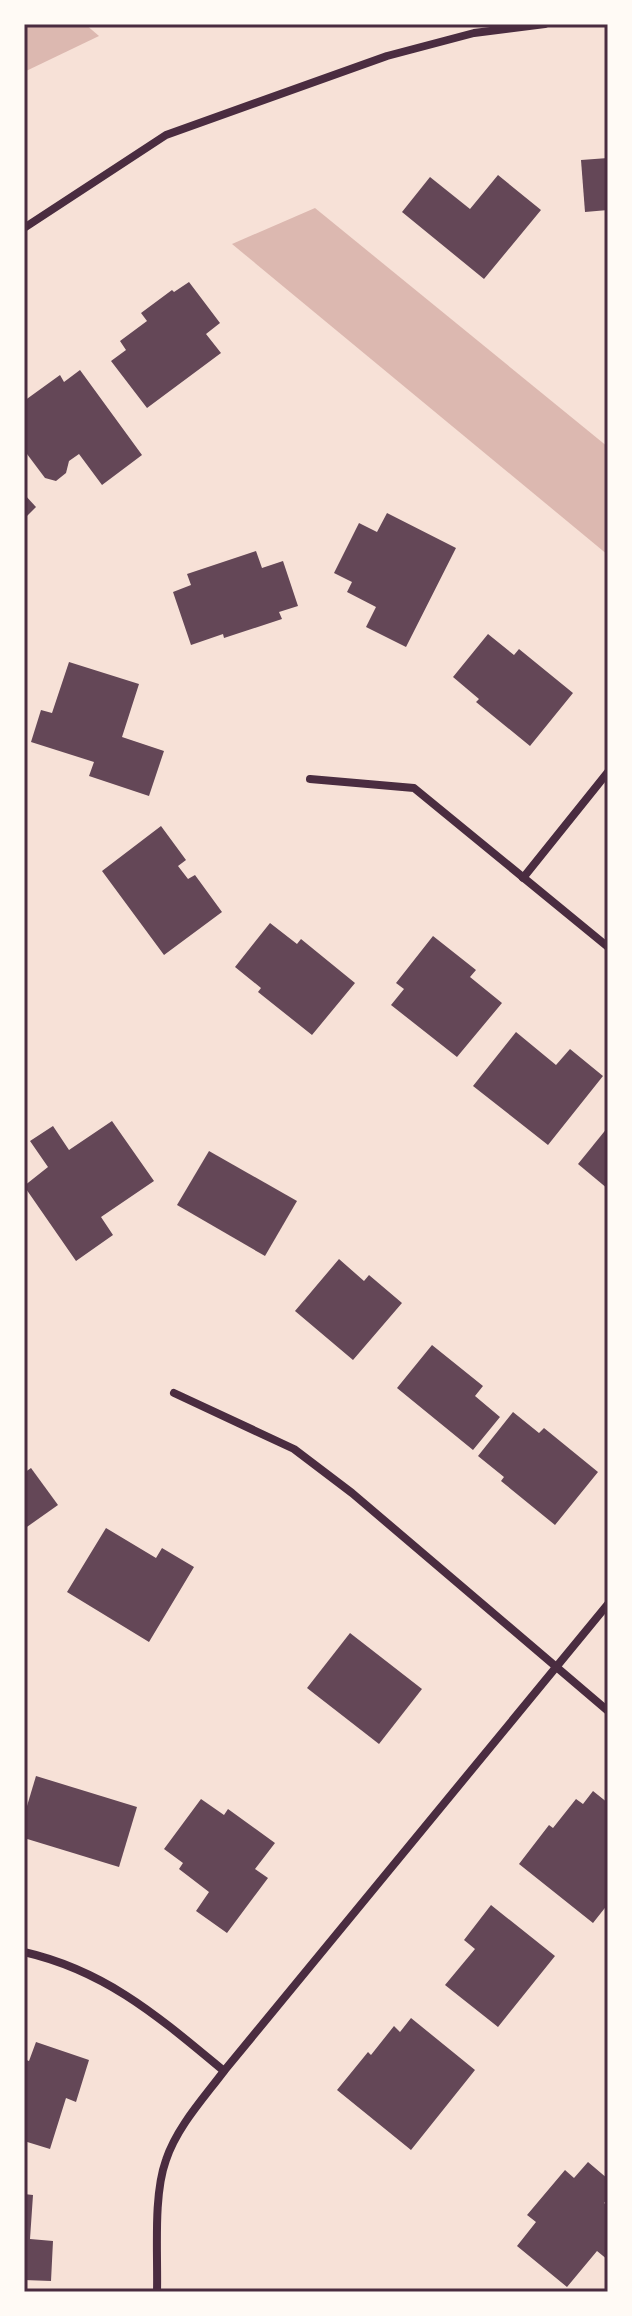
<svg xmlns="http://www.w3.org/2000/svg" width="632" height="2316" viewBox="0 0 632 2316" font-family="Quicksand,sans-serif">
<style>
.water{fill:#dcb8b0}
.building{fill:#644757}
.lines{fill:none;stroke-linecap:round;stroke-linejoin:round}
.minor{stroke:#4a2c40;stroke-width:8}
.neatline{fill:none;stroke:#4a2c40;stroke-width:3}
</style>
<rect width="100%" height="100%" fill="#f7e1d7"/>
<g class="water">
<polygon points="24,24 85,24 99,36 24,72"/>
<polygon points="315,208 608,447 608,555 232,244"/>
</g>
<g class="building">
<polygon points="608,158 608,210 585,212 581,160"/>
<polygon points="498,175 541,210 484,279 402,212 430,177 470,209"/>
<polygon points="189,282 220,323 206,334 221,353 147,408 111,361 126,350 120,341 147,321 141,313 172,290 174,292"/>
<polygon points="80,370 142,455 102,485 79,454 69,461 66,473 56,481 45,478 24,450 24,401 60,375 64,382"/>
<polygon points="24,494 36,507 24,519"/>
<polygon points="387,513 456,548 406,647 366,627 376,607 347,592 352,582 334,573 359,523 377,532"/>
<polygon points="256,551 262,568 283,561 298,606 279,612 282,619 224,638 223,634 191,645 173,592 191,585 187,574"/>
<polygon points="488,634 514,655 519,649 573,693 530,746 476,702 479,699 453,677"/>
<polygon points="69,662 139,684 122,737 164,751 149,796 89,776 94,762 31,742 41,710 52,713"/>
<polygon points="161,826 186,860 178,866 188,879 195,875 222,912 164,955 102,871"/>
<polygon points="270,923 297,944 301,939 355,983 312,1035 258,992 261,988 235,967"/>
<polygon points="433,936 476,970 470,977 502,1003 457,1057 391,1005 404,989 396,983"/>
<polygon points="516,1032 556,1065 570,1049 603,1076 548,1145 473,1086"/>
<polygon points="112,1121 154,1181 101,1217 113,1235 76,1261 24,1186 48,1167 30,1141 53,1126 69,1150"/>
<polygon points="608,1127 608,1189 578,1164"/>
<polygon points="209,1151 297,1201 265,1256 177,1205"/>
<polygon points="339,1259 364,1281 369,1275 402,1303 353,1360 295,1311"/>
<polygon points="432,1345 483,1386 475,1396 500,1417 473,1450 397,1388"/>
<polygon points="513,1412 539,1433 544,1428 598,1472 555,1525 501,1481 504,1477 478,1456"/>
<polygon points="31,1468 58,1505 24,1529 24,1473"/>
<polygon points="106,1528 156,1558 162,1548 194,1567 149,1642 67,1592"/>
<polygon points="350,1633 422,1689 379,1744 307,1688"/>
<polygon points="36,1776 137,1807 119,1867 24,1838 24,1816"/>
<polygon points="593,1791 608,1803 608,1904 593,1923 519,1864 549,1825 553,1828 576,1799 583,1804"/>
<polygon points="201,1799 224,1815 228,1809 275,1843 255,1869 268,1878 227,1933 196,1911 209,1892 179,1869 183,1863 164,1849"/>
<polygon points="491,1905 555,1956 498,2027 445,1985 475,1949 464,1940"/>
<polygon points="411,2018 475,2070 411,2150 337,2090 368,2052 371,2055 394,2026 400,2032"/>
<polygon points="36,2042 89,2060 76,2102 66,2098 50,2149 24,2141 24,2059 29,2061"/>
<polygon points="588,2162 608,2179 608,2198 604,2203 608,2206 608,2260 597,2251 567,2287 517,2246 536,2222 527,2215 565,2170 574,2178"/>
<polygon points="24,2194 33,2195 30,2239 53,2241 51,2281 24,2280"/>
</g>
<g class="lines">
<g class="minor">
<polyline points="24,228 166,135 387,56 474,33 545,24"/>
<polyline points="310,779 414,788 608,947"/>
<polyline points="523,878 608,772"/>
<polyline points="174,1393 294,1449 352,1493 608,1711"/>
<path d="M 24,1952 C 107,1971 160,2018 224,2071"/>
<path d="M 157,2292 C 158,2253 153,2196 166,2160 C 177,2127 203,2099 224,2071 L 608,1604"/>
</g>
</g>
<rect width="632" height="2316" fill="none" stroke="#fffaf5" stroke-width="52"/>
<rect x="26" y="26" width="580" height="2264" class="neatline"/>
</svg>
